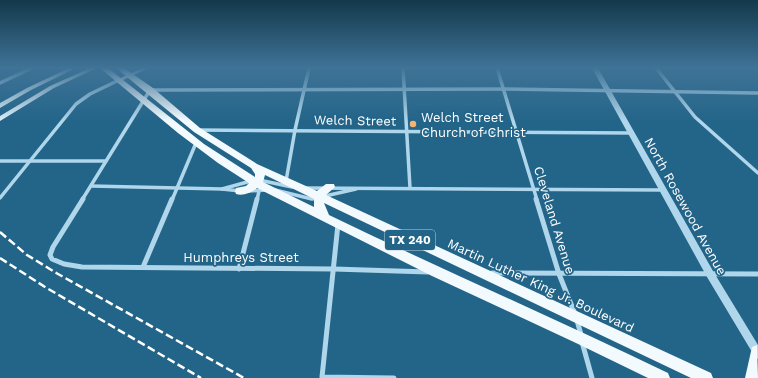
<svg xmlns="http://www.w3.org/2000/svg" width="758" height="378" viewBox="0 0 758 378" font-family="'Work Sans',sans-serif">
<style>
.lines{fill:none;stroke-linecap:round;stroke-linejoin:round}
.minor-far1{stroke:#afd6ea;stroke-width:3.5}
.minor{stroke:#afd6ea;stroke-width:5}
.tertiary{fill:#afd6ea;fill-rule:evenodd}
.secondary{fill:#daedf8;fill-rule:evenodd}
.primary{fill:#f3fafe;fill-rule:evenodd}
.rail{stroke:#fff;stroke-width:2.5;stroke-dasharray:8 3.5;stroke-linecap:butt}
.poi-dot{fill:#f5b372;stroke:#236589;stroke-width:1.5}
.labels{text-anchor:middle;stroke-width:3.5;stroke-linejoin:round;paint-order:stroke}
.shield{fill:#236589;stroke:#bdd1dc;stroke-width:1}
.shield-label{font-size:12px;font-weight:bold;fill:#fff}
.poi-label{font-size:13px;fill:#fff;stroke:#236589;text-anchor:start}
.street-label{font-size:13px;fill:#fff;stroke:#236589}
</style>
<rect width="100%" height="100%" fill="#236589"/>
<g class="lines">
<g class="minor-far1">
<polyline points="403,68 410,188"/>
<polyline points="497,68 537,200"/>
<polyline points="656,68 695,117 758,173"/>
<polyline points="0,83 32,68"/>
<polyline points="198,130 632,133"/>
<polyline points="0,161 106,161"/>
<polyline points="259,180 292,187"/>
<polyline points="286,181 295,130 309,68"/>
<polyline points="91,186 222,189 240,191"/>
<polyline points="305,188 663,190"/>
<polyline points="222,189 251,181"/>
<polyline points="275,190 312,199 356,189"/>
<polyline points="249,191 266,190"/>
<polyline points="0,198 76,104 90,94 119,80"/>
<polyline points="82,200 150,90 503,89 758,93"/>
<polyline points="172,200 196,143"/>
<polyline points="257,200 259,191"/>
</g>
<g class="minor">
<polyline points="83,199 53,247 50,255 52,259 64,264 82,267 334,269 428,272"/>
<polyline points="536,199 559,274 575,314"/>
<polyline points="338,224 322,377 394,378"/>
<polyline points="143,267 172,199"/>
<polyline points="239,269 257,199"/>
<polyline points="492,273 758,274"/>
<polyline points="577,320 581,335"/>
<polyline points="582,342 592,378"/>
</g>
<polygon class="tertiary" points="592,68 598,68 713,271 758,345 758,359 755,357 707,277"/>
<g class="secondary">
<polygon points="69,68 76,68 31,90 0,108 0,103 27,88"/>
<polygon points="90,68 97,68 54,88 0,121 0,116 50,86"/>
<polygon points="142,68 149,68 121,81 117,81 116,80"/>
</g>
<g class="primary">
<path d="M 100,68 L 108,68 L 204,144 L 255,177 L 255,174 L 251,168 L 194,132 L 116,68 L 124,68 L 153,88 L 200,128 L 257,164 L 317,191 L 326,184 L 334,184 L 335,187 L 326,195 L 711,373 L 713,378 L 691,378 L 324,203 L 329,215 C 441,269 556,319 668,373 L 670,378 L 648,378 L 576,343 L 432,276 L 257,188 C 251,193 243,196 236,194 L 235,191 L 236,188 L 246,186 L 249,183 L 218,163 L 178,133 ZM 265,175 L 314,199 L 314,207 L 263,182 Z"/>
<polygon points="757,345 758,378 745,378 752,347"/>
</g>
<g class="rail">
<polyline points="0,232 27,255 58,274 244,378"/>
<polyline points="0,258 45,287 201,378"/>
</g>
</g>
<linearGradient id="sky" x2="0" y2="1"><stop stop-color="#13384b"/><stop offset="0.56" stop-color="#3f7397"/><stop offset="1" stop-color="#3f7397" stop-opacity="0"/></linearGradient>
<rect width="758" height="121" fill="url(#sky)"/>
<circle class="poi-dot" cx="413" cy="124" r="4"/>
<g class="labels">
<rect class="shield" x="385" y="230" width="50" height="20" rx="3"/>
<g class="shield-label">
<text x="410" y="244">TX 240</text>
</g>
<g class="poi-label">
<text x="421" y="122">Welch Street<tspan x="421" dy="15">Church of Christ</tspan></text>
</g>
<g class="street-label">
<text transform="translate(355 120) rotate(1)" y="5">Welch Street</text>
<text transform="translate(686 206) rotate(61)" y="5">North Rosewood Avenue</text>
<text transform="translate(555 220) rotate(73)" y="5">Cleveland Avenue</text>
<text x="241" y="262">Humphreys Street</text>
<text transform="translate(541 285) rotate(25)" y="5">Martin Luther King Jr. Boulevard</text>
</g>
</g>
</svg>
